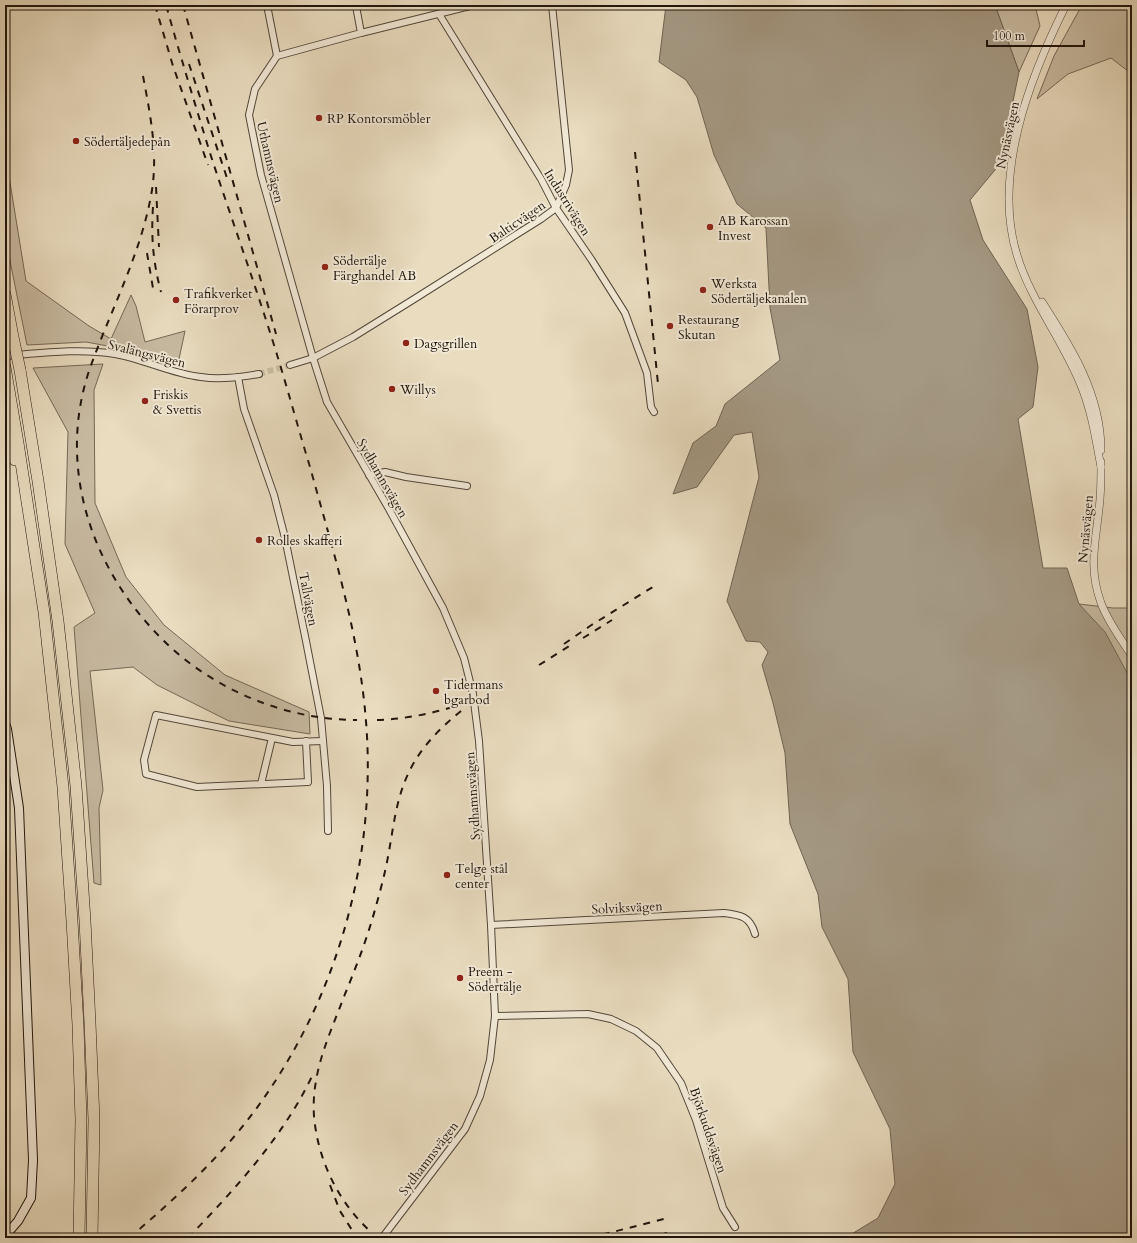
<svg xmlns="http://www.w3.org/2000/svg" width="1137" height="1243" viewBox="0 0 1137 1243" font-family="Cardo,serif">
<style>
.green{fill:#c7baa1;stroke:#736856}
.water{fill:#a49882;stroke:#6f6453}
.pier{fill:#e9dcbf}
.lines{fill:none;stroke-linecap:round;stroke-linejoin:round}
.minor-tunnel{stroke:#cbbea4;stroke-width:6;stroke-dasharray:6 3;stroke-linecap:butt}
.minor-casing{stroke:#524739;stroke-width:8}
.tertiary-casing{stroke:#524739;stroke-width:8}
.secondary-casing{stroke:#1f150c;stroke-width:10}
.motorway-casing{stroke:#1f150c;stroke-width:12}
.minor{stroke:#f1e8d5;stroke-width:6}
.tertiary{stroke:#f1e8d5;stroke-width:7}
.secondary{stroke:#f1e8d5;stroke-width:8}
.motorway{stroke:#e9dcbf;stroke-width:11}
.rail{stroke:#1f150c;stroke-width:2;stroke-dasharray:7 7;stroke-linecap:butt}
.motorway-bridge-casing{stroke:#1f150c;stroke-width:12;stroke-linecap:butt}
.motorway-bridge{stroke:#e9dcbf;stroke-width:11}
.poi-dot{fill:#8f2418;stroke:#f1e8d5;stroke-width:1.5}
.labels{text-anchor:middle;stroke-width:4;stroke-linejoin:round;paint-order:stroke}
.poi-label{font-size:13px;fill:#1f150c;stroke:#f1e8d5;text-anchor:start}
.street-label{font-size:13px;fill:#1f150c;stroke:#f1e8d5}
</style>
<rect width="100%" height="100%" fill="#e9dcbf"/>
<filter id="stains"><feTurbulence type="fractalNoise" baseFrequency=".005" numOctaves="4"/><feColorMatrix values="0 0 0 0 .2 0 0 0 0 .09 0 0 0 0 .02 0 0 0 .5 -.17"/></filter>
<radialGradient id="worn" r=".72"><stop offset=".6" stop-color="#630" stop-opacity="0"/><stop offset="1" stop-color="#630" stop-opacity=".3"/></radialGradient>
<g class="green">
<polygon points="5,5 7,5 8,170 26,281 89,326 111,339 131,295 136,306 145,342 185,331 179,359 86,342 27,345 5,236"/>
<polygon points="995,5 1035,5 1040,26 1019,72"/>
<polygon points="1082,5 1132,5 1132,74 1111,58 1068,74 1037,99 1054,56"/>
<polygon points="103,364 94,390 95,503 126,577 164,625 225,675 309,712 310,734 229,721 157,685 133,667 90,671 103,790 99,808 101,885 94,883 74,627 95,613 65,544 68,432 33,368"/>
<polygon points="1079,604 1113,608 1132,608 1132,681"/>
</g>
<polygon class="water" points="666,5 995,5 1019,72 1000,164 970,200 983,240 1027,309 1038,367 1033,407 1018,419 1043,568 1067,568 1079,604 1105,632 1132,682 1132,1238 845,1238 878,1218 895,1184 890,1129 853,1052 848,979 822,927 818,894 790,824 785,753 773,703 762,665 768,652 760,642 746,641 727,601 759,477 752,432 734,435 697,487 673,494 693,443 716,426 725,404 780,360 770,308 766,228 737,204 714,155 697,97 686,80 659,62"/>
<polygon class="pier" points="1132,1232 1132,1238 1100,1238"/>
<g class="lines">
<polyline class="minor-tunnel" points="259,374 290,365"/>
<defs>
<g id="minor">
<polyline points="267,5 277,56"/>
<polyline points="356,6 361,33"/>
<polyline points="439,14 541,179 556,208 591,259 625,313 647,373 651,407 654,412"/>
<path d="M 5,356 C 42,353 79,348 115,354 C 144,359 172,374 201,377 C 221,380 240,377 259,374"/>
<polyline points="290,365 313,358 353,337 411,301 541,219 556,208 566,185 569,170 552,5"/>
<polyline points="238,377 244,409 274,495 285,538 306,641 321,718 327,786 328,831"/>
<polyline points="369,475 385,472 406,477 467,486"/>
<polyline points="306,741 308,782 197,787 146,774 144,760 156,715 293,742 323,741"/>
<polyline points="261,784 272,738"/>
<path d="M 491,925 L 724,913 C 740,915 750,916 755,934"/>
<polyline points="495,1016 588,1014 611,1019 636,1031 657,1048 681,1083 696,1120 723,1208 735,1227"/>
<polyline points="382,1238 465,1129 480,1096 490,1060 495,1016 491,925 479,741 473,694 464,658 443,608 389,509 327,402 313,358 261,175 249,115 255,89 277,56 361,33 474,5"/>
</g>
<g id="tertiary">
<path d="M 1066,5 C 1030,77 992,174 1017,255 C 1031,302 1064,341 1082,388 C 1092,413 1096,441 1101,467"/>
<path d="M 1042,302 C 1071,347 1101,394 1101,450"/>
<path d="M 1101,462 C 1101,475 1101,487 1100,499 C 1097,537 1087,565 1101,603 C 1108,622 1121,639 1132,656"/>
</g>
<polyline id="secondary" points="5,723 7,729 19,808 33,1160 31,1198 18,1221 5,1236"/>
<g id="motorway">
<polyline points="5,294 13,337"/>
<polyline points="5,367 18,443 44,612 63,787 72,921 78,1025 81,1120 79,1238"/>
<polyline points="20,370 38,481 58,621 76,786 85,921 90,1023 94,1120 92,1238"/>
<polyline points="5,422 15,460"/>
</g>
</defs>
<use href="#minor" class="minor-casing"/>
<use href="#tertiary" class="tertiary-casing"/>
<use href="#secondary" class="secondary-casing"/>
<use href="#motorway" class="motorway-casing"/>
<use href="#minor" class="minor"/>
<use href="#tertiary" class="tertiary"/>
<use href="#secondary" class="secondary"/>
<use href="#motorway" class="motorway"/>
<g class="rail">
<polyline points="155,5 173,66 208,165"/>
<polyline points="183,5 276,334"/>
<polyline points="189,64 228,181"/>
<path d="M 143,76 C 150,113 158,152 152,190 C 142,252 111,309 90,368 C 56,466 91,570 164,641 C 214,690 286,720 357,720"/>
<polyline points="635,152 658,384"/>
<polyline points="156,187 159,247"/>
<path d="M 153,207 C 151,237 153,262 161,292"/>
<polyline points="147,253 154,294"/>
<polyline points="583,638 612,620"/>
<polyline points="564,644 590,626 656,585"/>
<polyline points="539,665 571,645"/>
<path d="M 377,720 C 407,719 436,713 465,703"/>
<polyline points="330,1185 340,1211 357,1238"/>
<path d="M 129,1238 C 175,1199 220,1158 256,1109 C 340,995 379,850 365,710 C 357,627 332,547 310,467 C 299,431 289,394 278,358 C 257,289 232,221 210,153 C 195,104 180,55 166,5"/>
<path d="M 188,1238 C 236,1188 285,1135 314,1072"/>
<path d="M 378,1238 C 341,1208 318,1163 314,1116 C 311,1072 330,1034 345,994 C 357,965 368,936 376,906 C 380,892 384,877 387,862 C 393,832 395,802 408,774 C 421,746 442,726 466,707"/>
<polyline points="589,1238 664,1219"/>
<polyline points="648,1238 667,1233"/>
<polyline points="1116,1238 1132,1235"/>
</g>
<defs>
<polyline id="motorway-bridge" points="13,337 20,370"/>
</defs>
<use href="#motorway-bridge" class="motorway-bridge-casing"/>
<use href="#motorway-bridge" class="motorway-bridge"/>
</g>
<g class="poi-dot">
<circle cx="319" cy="118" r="4"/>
<circle cx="76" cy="141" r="4"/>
<circle cx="710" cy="227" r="4"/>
<circle cx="325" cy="267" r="4"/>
<circle cx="703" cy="290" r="4"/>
<circle cx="176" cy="300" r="4"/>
<circle cx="670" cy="326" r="4"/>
<circle cx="406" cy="343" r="4"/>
<circle cx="392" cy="389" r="4"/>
<circle cx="145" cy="401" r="4"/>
<circle cx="259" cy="540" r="4"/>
<circle cx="436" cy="691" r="4"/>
<circle cx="447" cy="875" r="4"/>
<circle cx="460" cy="978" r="4"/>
</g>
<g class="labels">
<g class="poi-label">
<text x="327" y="123">RP Kontorsmöbler</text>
<text x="84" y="146">Södertäljedepån</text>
<text x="718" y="225">AB Karossan<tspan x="718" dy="15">Invest</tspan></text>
<text x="333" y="265">Södertälje<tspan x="333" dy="15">Färghandel AB</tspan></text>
<text x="711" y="288">Werksta<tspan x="711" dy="15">Södertäljekanalen</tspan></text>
<text x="184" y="298">Trafikverket<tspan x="184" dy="15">Förarprov</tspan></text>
<text x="678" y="324">Restaurang<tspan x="678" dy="15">Skutan</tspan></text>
<text x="414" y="348">Dagsgrillen</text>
<text x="400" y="394">Willys</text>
<text x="153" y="399">Friskis<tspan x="153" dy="15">&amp; Svettis</tspan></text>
<text x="267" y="545">Rolles skafferi</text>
<text x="444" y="689">Tidermans<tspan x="444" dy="15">bgarbod</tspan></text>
<text x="455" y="873">Telge stål<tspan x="455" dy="15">center</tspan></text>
<text x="468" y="976">Preem -<tspan x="468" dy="15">Södertälje</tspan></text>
</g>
<g class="street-label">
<text transform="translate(1007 135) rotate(-78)" y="5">Nynäsvägen</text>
<text transform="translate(271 162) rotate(77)" y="5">Uthamnsvägen</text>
<text transform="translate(568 202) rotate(58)" y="5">Industrivägen</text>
<text transform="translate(517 221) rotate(-34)" y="5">Balticvägen</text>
<text transform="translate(147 353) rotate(14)" y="5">Svalängsvägen</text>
<text transform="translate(383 478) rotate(60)" y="5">Sydhamnsvägen</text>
<text transform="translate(1085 529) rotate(-85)" y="5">Nynäsvägen</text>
<text transform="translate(309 599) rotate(79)" y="5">Tallvägen</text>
<text transform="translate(472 796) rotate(-94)" y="5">Sydhamnsvägen</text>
<text transform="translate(627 907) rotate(-3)" y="5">Solviksvägen</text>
<text transform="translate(709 1130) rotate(71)" y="5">Björkuddsvägen</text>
<text transform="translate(428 1158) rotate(-53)" y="5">Sydhamnsvägen</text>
</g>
</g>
<rect width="1137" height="1243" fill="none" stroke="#e9dcbf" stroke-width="20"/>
<rect x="6" y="6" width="1125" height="1231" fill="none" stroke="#1f150c" stroke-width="2"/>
<rect x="10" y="10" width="1117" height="1223" fill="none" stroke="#1f150c"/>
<path d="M987 40v6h97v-6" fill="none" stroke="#1f150c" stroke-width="2"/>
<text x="993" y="40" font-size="12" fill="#1f150c" stroke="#f1e8d5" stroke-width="3" paint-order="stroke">100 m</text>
<rect width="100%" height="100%" filter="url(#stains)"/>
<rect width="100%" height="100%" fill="url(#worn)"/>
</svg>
